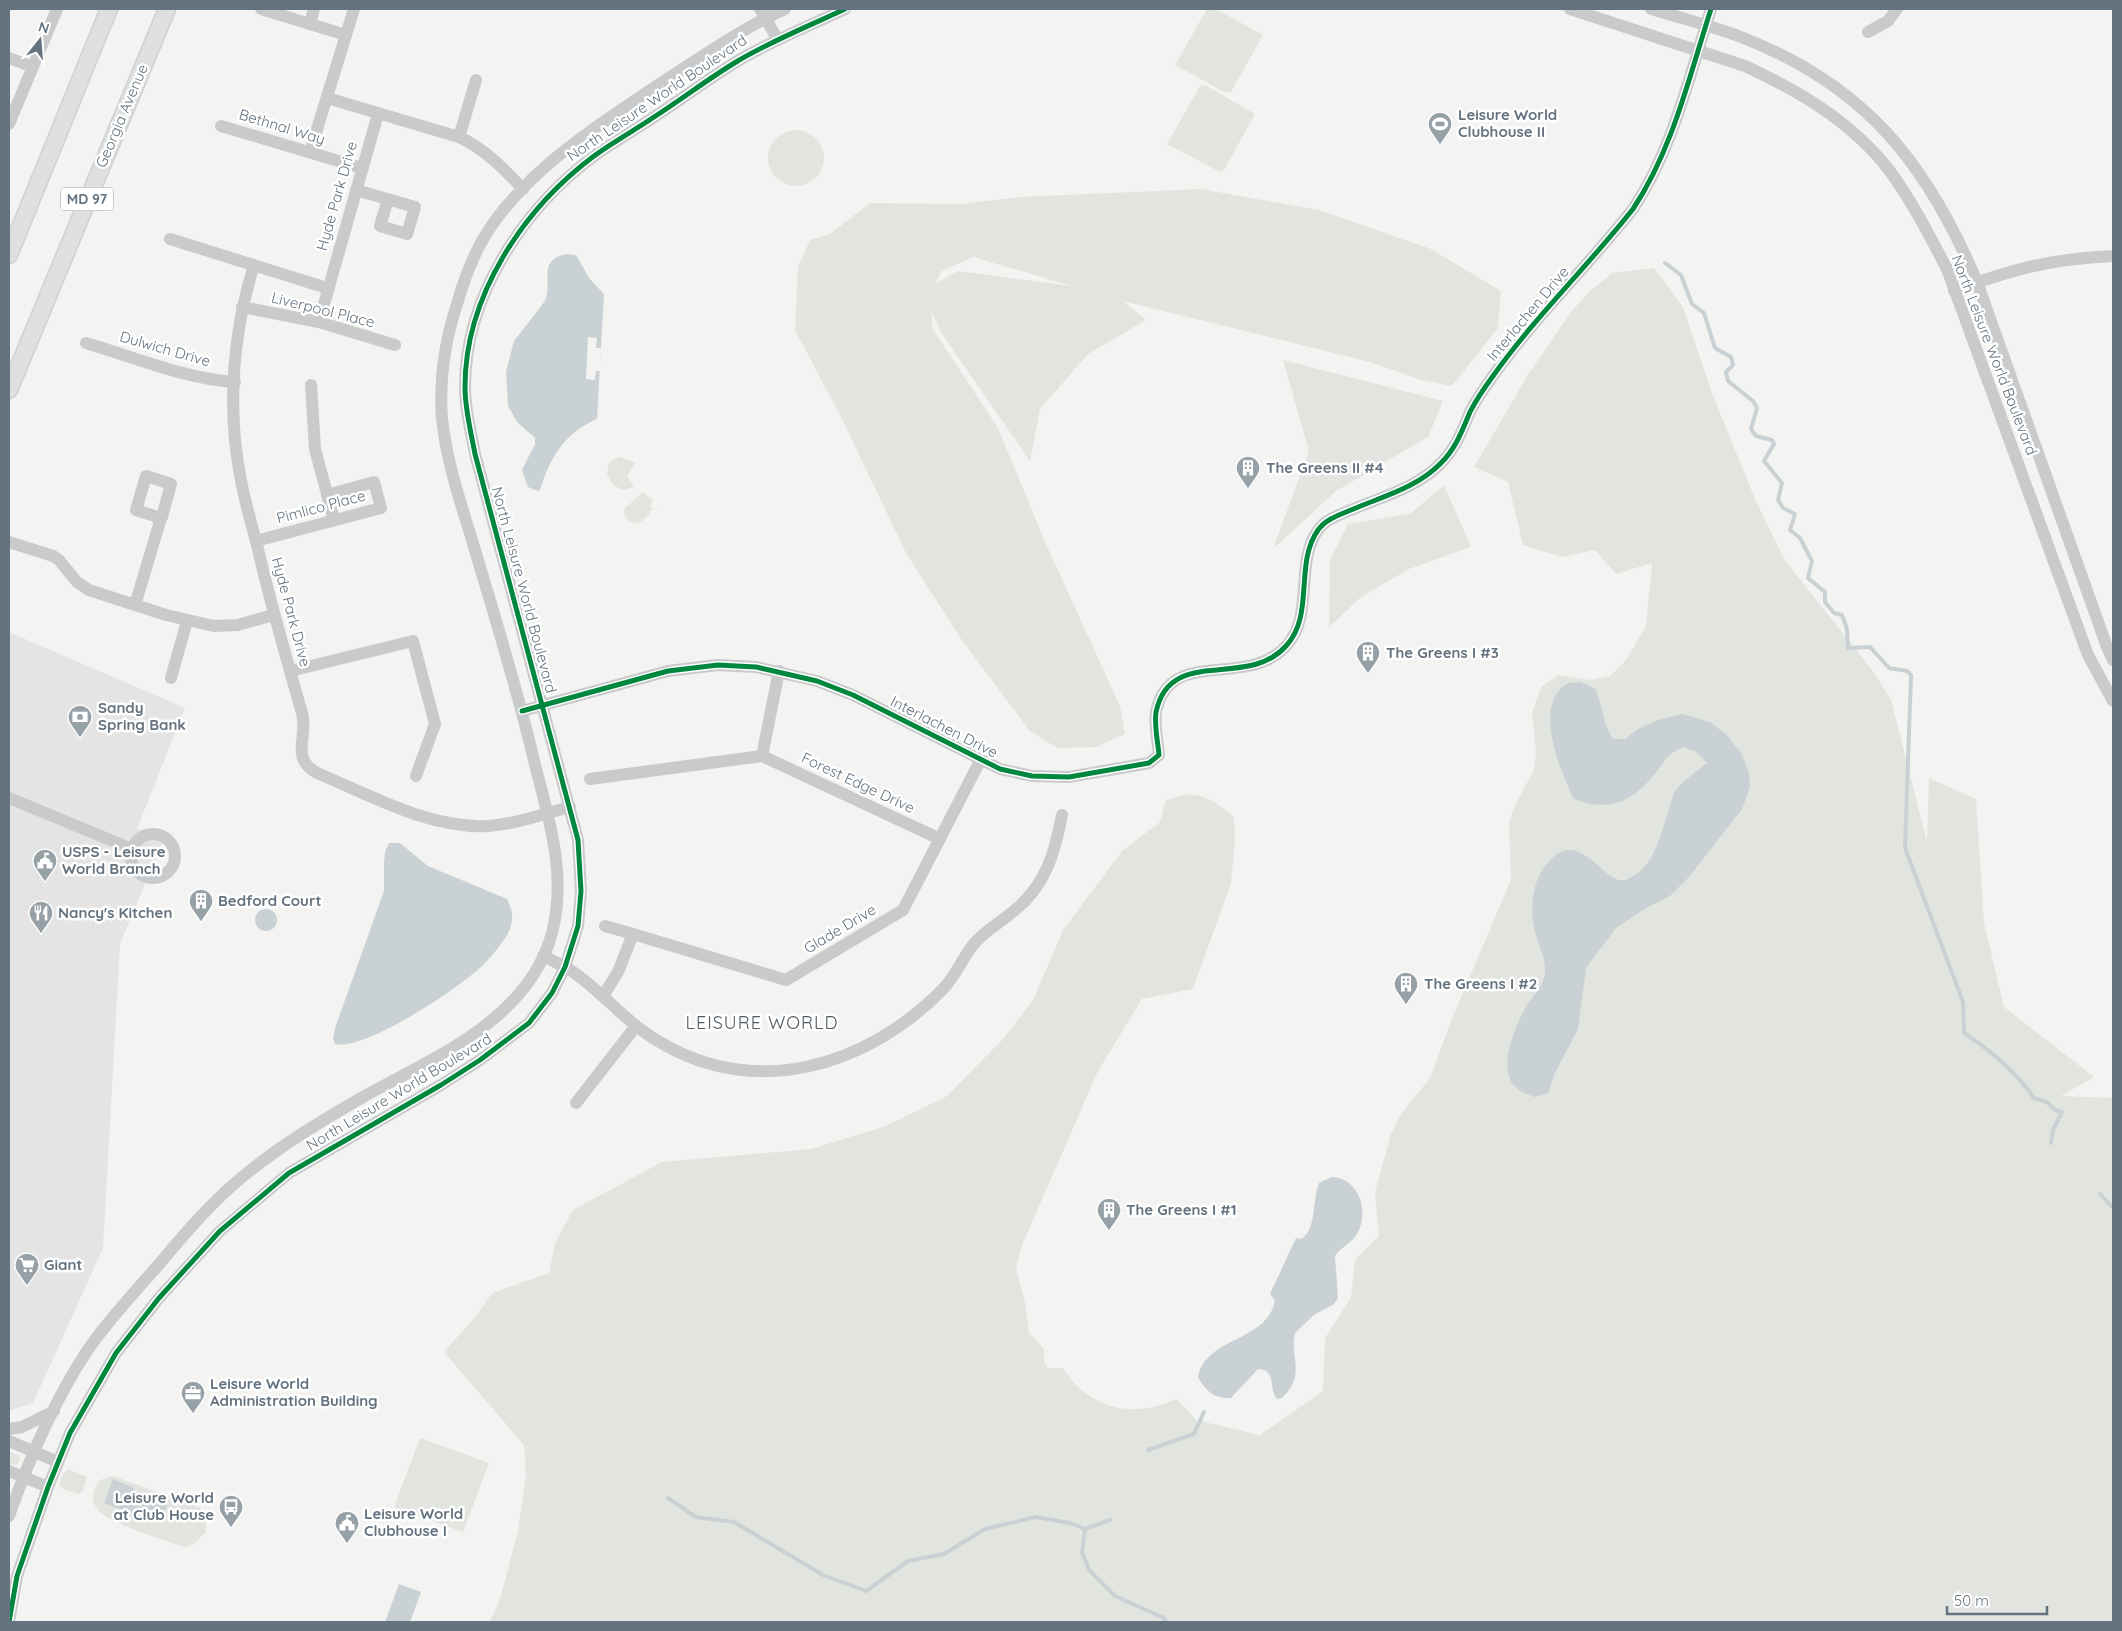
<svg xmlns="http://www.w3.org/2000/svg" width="2122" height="1631" viewBox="0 0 2122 1631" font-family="Quicksand,sans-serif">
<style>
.built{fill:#e3e4e3}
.green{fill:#e2e5df;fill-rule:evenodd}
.water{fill:#cad1d4}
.pier{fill:#f3f3f1}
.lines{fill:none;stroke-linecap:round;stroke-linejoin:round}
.stream{stroke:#cad1d4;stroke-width:4}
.major-casing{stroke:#d0d1d1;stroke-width:19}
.minor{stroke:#c8cacb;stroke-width:12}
.major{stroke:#dedfdf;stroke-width:16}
.cycleway-casing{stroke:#fff;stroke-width:8}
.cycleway{stroke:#00873e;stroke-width:5}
.labels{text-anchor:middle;stroke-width:5;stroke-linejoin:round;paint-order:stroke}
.shield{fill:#fff;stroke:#929da5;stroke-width:1}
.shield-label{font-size:14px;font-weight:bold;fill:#64737f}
.street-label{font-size:15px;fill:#64737f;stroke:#fff}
.poi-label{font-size:15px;font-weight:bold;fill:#64737f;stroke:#fff;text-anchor:start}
.quarter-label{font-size:18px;letter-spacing:1px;fill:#525c65;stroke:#fff}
</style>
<rect width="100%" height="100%" fill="#f3f3f1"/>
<polygon class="built" points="9,632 185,708 137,829 164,839 120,944 103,1248 33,1403 9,1411"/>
<g class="green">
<polygon points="1207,9 1216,9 1263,35 1231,92 1226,93 1175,65"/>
<polygon points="1205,85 1255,114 1224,170 1220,172 1167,144 1200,86"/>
<circle cx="796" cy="158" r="28"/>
<path d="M 1201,189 L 1319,210 L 1431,249 L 1501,291 L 1498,328 L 1452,386 L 1421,380 L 1370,362 L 1123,301 L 1146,320 L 1088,354 L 1040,409 L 1030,461 L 942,334 L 932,312 L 932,328 L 998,428 L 1045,542 L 1120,706 L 1125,734 L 1096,747 L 1057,748 L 1029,730 L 961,639 L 906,553 L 842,419 L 795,330 L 798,267 L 810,240 L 830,234 L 870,203 L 961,204 L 1020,197 ZM 973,257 L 1072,286 L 958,271 L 935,284 L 942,271 Z"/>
<path d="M 1654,268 L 1683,307 L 1712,393 L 1755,499 L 1784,559 L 1873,671 L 1891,700 L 1927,842 L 1929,778 L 1976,799 L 1984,923 L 2004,1007 L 2094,1077 L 2061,1096 L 2113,1098 L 2113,1622 L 490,1622 L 500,1599 L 518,1531 L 526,1475 L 524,1445 L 444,1352 L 476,1316 L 492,1293 L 549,1273 L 555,1243 L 573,1210 L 662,1162 L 811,1149 L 886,1126 L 947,1096 L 1003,1039 L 1033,1000 L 1063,930 L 1122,851 L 1160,822 L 1166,800 C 1172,798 1179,796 1185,795 C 1202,792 1223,806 1234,818 L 1235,842 L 1231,883 L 1193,989 L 1142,999 L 1098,1071 L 1022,1245 L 1016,1268 L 1026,1307 L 1029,1333 L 1044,1349 L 1044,1362 L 1048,1368 L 1063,1368 C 1080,1396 1112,1414 1147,1408 C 1157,1407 1167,1402 1177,1399 L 1196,1420 L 1260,1435 L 1323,1391 L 1325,1338 L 1351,1298 L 1355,1260 L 1379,1236 L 1375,1192 L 1391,1134 L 1401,1114 L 1430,1078 L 1453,1016 L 1511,880 L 1509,822 L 1514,807 L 1534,770 L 1536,753 L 1532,713 L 1541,687 L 1558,675 L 1590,680 L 1610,676 L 1626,660 L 1646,626 L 1652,563 L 1616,574 L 1595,550 L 1562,557 L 1523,545 L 1508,482 L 1474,467 L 1529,373 L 1572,311 L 1588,293 L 1612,273 Z"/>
<polygon points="1283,360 1443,401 1428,437 1336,491 1273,549 1309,451"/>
<path d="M 620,457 L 635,463 L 627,477 L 634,486 C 622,494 612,486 607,474 L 609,462 Z"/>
<polygon points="1444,485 1471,547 1409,569 1361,597 1329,627 1330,560 1348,524 1410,514"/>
<path d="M 643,492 L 653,500 L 650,507 L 661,512 L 652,509 C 646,521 633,530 624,515 L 625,508 Z"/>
<polygon points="420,1438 489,1463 463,1532 394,1507"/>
<polygon points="9,1451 20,1456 19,1463 15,1465 9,1462"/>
<polygon points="68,1469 87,1477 83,1491 80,1494 65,1490 59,1485 63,1473"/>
<path d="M 113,1476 L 201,1508 L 206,1514 L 206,1532 L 193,1545 L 185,1547 C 165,1541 112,1524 99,1511 C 90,1502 92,1489 100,1480 Z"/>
</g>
<g class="water">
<path d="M 566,254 L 576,255 L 589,278 L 604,294 L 597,419 C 564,433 550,458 540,490 L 537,491 L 528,487 L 522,470 L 535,444 L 535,438 L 517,422 L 508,406 L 506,372 L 514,341 L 545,301 C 553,280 537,261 566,254 Z"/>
<path d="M 1580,682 L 1596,689 C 1602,706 1604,726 1613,739 L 1625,739 L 1638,729 L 1658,720 L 1682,714 L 1710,722 L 1727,735 L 1741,753 L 1749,772 L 1750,787 L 1742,809 L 1689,877 L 1670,896 L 1646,908 L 1616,928 L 1586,968 L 1578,1029 L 1555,1073 L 1548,1093 L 1535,1097 C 1529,1095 1523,1093 1518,1089 C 1494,1072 1516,1024 1527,1005 C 1534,995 1544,985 1545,972 C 1546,959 1539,947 1536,935 C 1529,911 1531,879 1550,860 C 1583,826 1605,890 1628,879 C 1656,866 1660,834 1669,809 C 1671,803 1672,796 1675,791 C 1683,781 1697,771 1707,763 L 1695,751 L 1683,747 C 1665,755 1665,762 1653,776 C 1631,803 1607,812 1574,799 C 1561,773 1533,707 1565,685 C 1568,682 1575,683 1580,682 Z"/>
<path d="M 389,843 L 400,843 L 428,866 L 507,899 C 512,909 514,918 510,929 C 505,941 492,956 482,966 C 459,988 366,1051 335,1044 L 333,1039 L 335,1028 L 384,891 L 384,864 L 385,852 Z"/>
<circle cx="266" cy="920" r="11"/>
<path d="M 1332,1177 C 1359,1178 1370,1212 1357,1234 C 1352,1243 1341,1247 1335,1256 L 1338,1298 L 1334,1304 L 1314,1315 L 1295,1333 C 1289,1358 1307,1374 1282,1398 L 1277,1399 C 1268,1388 1277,1370 1258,1369 L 1231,1398 C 1215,1399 1205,1391 1198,1377 C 1206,1336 1268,1342 1275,1300 L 1270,1294 L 1296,1238 L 1301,1239 C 1317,1230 1312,1199 1319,1183 Z"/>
<polygon points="113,1479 134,1488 129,1503 141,1507 145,1496 167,1505 162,1519 149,1512 145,1521 124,1514 125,1511 104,1503"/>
<polygon points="399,1584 421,1592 410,1622 385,1622"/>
</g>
<polygon class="pier" points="588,337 597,338 596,348 601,348 600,371 596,371 595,380 586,379"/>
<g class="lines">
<g class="stream">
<path d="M 1665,263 L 1681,275 L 1692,304 L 1704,313 L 1715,348 L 1731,357 L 1733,365 L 1726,372 L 1728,381 L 1753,401 L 1757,408 L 1751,429 L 1756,436 L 1772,440 L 1774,444 L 1764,461 L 1782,483 L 1778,500 L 1783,508 L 1795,514 L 1790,530 L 1800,538 L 1812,561 L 1808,578 L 1825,592 L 1825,602 L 1834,613 L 1842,615 L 1847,629 L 1848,648 L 1870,647 L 1889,668 L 1907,671 L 1911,675 L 1905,848 L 1963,1002 L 1964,1033 C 1991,1051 2016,1071 2034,1098 L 2047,1102 L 2055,1110 L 2062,1112 L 2053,1130 L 2051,1143"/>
<polyline points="2100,1194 2113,1208"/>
<polyline points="1148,1450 1194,1434 1204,1412"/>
<polyline points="668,1498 696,1517 734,1522 823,1575 866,1591 908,1561 944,1554 985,1529 1036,1517 1070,1523 1085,1529 1082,1553 1090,1571 1115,1596 1164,1618 1166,1622"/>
<polyline points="1085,1529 1110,1520"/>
</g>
<defs>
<g id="major">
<polyline points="9,255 109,9"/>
<polyline points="9,390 167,9"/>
</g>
</defs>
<use href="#major" class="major-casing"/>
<g class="minor">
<polyline points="261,9 346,35"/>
<polyline points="760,9 778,40"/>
<path d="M 1570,9 L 1745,66 C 1799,91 1852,122 1889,170 C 1912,201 1929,235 1947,269 L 2088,655 L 2113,701"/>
<path d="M 1651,9 C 1681,18 1712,26 1741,37 C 1865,85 1927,163 1977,282 L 2107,647 L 2113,660"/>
<polyline points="310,24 314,9"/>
<polyline points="1868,32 1888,21 1897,9"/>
<polyline points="9,58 33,67"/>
<path d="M 327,98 L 459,137 C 485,149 503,168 523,189"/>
<polyline points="9,124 57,9"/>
<polyline points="221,126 362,168"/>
<polyline points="459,137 476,80"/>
<polyline points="310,152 354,9"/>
<polyline points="356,190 415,207 407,234 380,226 388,199"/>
<polyline points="170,239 327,288"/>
<path d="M 254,265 C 233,332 227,406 240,475 C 244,499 251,522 257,545 C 270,602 286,657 302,713 C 309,737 289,757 317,773 C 370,795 429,829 488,826 C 516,824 543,814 570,807"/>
<path d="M 1954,291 C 2012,269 2051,259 2113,256"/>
<polyline points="242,307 319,322 395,345"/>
<polyline points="319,322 378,114"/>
<path d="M 86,343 C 133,357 186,379 235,382"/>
<polyline points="311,385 315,449 334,520"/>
<polyline points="256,541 381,508 374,482 327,495"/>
<polyline points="9,542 53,556 59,560 77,582 89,590 166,615 214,626 238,625 273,615"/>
<polyline points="135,605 161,518 162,517 171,484 146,476 136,510 161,518"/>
<polyline points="290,671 413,641 435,724 416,776"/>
<polyline points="171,678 187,621"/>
<path d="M 522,711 L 668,671 L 718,665 L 756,667 L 817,681 L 853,695 L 1000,769 L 1032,776 L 1069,777 L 1149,763 L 1159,755 C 1158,742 1154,726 1156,712 C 1170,645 1247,690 1286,646 C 1315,615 1294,564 1318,530 C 1326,519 1339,515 1351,510 C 1381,497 1417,488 1441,463 C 1456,448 1462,431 1470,412 C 1476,400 1485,387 1493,376 C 1535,317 1588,266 1633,209 C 1673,149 1689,77 1711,9"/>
<polyline points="762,756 779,671"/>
<polyline points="590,779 762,756 940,839"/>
<polyline points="9,798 132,849"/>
<circle cx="153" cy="856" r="22"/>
<polyline points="605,926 633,934"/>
<path d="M 543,956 C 555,962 566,967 576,974 C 605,995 627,1023 658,1041 C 755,1100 866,1067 942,990 C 955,977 961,961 972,946 C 984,931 1000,923 1015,910 C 1046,885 1055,852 1062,815"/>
<polyline points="603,996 618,972 633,934 786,980 903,910 980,761"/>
<polyline points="576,1103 636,1026"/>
<polyline points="9,1429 22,1427 54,1411"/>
<polyline points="9,1441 58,1462"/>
<polyline points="9,1471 48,1487"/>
<path d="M 9,1516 C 29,1459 54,1401 87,1351 C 109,1319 136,1291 161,1262 C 186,1232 211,1203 241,1178 C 278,1147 320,1122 361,1098 C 433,1058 529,1020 552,933 C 569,868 544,806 530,744 C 513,675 492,607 472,540 C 460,501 446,459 442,418 C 439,379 445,341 457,304 C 463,283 471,261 482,241 C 519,175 599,124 661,83 C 702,57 741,29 785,9"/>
<path d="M 9,1622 L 17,1576 L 48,1487 L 70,1433 L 116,1353 L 159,1298 L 220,1231 L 289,1173 L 441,1085 L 480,1060 L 529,1023 L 552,993 L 565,967 L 578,926 L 581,891 L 578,840 L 475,454 C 471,432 465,410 465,387 C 465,296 523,209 594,156 C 613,142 635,130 654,117 C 682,99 708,79 736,62 C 771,41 809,26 845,9"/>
</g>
<use href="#major" class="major"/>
<defs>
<g id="cycleway">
<path d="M 522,711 L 668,671 L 718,665 L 756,667 L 817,681 L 853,695 L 1000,769 L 1032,776 L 1069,777 L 1149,763 L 1159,755 C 1158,742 1154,726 1156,712 C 1170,645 1247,690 1286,646 C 1315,615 1294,564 1318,530 C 1326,519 1339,515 1351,510 C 1381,497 1417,488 1441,463 C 1456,448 1462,431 1470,412 C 1476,400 1485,387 1493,376 C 1535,317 1588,266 1633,209 C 1673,149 1689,77 1711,9"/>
<path d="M 9,1622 L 17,1576 L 48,1487 L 70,1433 L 116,1353 L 159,1298 L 220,1231 L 289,1173 L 441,1085 L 480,1060 L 529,1023 L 552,993 L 565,967 L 578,926 L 581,891 L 578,840 L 475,454 C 471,432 465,410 465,387 C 465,296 523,209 594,156 C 613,142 635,130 654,117 C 682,99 708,79 736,62 C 771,41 809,26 845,9"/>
</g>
</defs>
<use href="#cycleway" class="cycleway-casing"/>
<use href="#cycleway" class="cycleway"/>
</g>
<defs>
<symbol id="stadium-pin" viewBox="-11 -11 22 30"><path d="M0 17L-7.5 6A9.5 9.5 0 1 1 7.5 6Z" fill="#96a0a7" stroke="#fff"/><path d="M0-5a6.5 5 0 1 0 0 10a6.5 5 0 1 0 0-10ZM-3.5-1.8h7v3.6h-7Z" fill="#fff"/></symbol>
<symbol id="building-pin" viewBox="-11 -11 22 30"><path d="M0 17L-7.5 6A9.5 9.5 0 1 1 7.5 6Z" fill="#96a0a7" stroke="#fff"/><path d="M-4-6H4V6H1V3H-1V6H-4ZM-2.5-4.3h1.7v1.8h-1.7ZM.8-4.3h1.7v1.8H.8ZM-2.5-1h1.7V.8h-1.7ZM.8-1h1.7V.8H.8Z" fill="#fff"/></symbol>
<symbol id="bank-pin" viewBox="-11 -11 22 30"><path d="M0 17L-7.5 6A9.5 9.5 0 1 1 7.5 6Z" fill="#96a0a7" stroke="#fff"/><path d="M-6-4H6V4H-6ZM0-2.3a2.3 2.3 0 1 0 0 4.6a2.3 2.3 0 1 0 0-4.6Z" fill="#fff"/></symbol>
<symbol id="civic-pin" viewBox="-11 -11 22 30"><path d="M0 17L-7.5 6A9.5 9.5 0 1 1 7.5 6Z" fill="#96a0a7" stroke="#fff"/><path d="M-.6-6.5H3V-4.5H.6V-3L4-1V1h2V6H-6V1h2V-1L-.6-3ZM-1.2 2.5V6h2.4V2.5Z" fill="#fff"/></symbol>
<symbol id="restaurant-pin" viewBox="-11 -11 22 30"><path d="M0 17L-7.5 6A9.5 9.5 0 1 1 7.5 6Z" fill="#96a0a7" stroke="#fff"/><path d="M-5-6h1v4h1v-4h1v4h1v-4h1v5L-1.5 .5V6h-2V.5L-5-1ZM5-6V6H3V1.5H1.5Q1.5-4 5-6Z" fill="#fff"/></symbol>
<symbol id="supermarket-pin" viewBox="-11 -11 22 30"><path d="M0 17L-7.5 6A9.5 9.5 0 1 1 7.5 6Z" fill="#96a0a7" stroke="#fff"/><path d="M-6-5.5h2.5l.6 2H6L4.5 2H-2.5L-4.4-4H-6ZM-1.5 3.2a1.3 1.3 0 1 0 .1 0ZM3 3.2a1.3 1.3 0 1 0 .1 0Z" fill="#fff"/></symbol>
<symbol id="office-pin" viewBox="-11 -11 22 30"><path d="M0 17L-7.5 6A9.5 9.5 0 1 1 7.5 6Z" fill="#96a0a7" stroke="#fff"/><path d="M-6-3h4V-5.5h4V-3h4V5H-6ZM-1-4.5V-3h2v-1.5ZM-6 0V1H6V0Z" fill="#fff"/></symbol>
<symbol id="bus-pin" viewBox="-11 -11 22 30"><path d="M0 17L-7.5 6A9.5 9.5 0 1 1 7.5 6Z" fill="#96a0a7" stroke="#fff"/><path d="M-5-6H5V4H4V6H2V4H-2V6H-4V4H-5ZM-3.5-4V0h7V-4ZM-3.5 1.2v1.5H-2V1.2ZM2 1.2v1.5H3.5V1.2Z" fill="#fff"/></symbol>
</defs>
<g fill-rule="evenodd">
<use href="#stadium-pin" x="1426" y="110" width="28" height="38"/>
<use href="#building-pin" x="1234" y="454" width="28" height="38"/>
<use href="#building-pin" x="1354" y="639" width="28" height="38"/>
<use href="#bank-pin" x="66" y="703" width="28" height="38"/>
<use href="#civic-pin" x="31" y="847" width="28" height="38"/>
<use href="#building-pin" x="187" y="887" width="28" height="38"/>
<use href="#restaurant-pin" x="27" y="899" width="28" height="38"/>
<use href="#building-pin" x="1392" y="970" width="28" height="38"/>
<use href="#building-pin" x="1095" y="1196" width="28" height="38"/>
<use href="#supermarket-pin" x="13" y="1251" width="28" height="38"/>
<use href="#office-pin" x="179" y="1379" width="28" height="38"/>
<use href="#bus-pin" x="217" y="1493" width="28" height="38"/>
<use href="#civic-pin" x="333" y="1509" width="28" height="38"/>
</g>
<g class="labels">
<rect class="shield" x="61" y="187.5" width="52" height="23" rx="4"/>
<g class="shield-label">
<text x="87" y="204">MD 97</text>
</g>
<g class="street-label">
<text transform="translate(657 98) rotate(-34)" y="5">North Leisure World Boulevard</text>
<text transform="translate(122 116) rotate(-67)" y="5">Georgia Avenue</text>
<text transform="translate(282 127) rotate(17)" y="5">Bethnal Way</text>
<text transform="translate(337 196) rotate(-74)" y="5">Hyde Park Drive</text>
<text transform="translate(323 310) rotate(14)" y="5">Liverpool Place</text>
<text transform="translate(1528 314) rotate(-50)" y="5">Interlachen Drive</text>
<text transform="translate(165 349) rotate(16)" y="5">Dulwich Drive</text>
<text transform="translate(1994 355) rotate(69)" y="5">North Leisure World Boulevard</text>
<text transform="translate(321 507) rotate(-15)" y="5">Pimlico Place</text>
<text transform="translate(524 590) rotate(75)" y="5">North Leisure World Boulevard</text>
<text transform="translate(291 612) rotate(75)" y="5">Hyde Park Drive</text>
<text transform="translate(944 727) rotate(27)" y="5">Interlachen Drive</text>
<text transform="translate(858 783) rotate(25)" y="5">Forest Edge Drive</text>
<text transform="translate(840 929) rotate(-31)" y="5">Glade Drive</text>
<text transform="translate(399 1092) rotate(-31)" y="5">North Leisure World Boulevard</text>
</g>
<g class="poi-label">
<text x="1458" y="120">Leisure World<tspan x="1458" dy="17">Clubhouse II</tspan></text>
<text x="1266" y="473">The Greens II #4</text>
<text x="1386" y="658">The Greens I #3</text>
<text x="98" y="713">Sandy<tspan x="98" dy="17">Spring Bank</tspan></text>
<text x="62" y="857">USPS - Leisure<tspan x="62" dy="17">World Branch</tspan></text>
<text x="218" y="906">Bedford Court</text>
<text x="58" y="918">Nancy's Kitchen</text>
<text x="1424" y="989">The Greens I #2</text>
<text x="1126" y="1215">The Greens I #1</text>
<text x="44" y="1270">Giant</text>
<text x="210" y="1389">Leisure World<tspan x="210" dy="17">Administration Building</tspan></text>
<text x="214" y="1503" text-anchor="end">Leisure World<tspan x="214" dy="17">at Club House</tspan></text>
<text x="364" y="1519">Leisure World<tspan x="364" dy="17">Clubhouse I</tspan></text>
</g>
<g class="quarter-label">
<text x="762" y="1029">LEISURE WORLD</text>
</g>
</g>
<rect width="2122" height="1631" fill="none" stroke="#64737f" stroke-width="20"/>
<g transform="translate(40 40) rotate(17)" stroke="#ffffff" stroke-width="4" paint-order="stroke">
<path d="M0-4L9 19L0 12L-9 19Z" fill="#64737f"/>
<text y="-8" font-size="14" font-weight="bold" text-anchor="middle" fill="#64737f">N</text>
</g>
<path d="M1947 1606v8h100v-8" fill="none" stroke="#64737f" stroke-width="2.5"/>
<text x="1954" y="1606" font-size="15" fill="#64737f" stroke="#ffffff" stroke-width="4" paint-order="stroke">50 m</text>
</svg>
